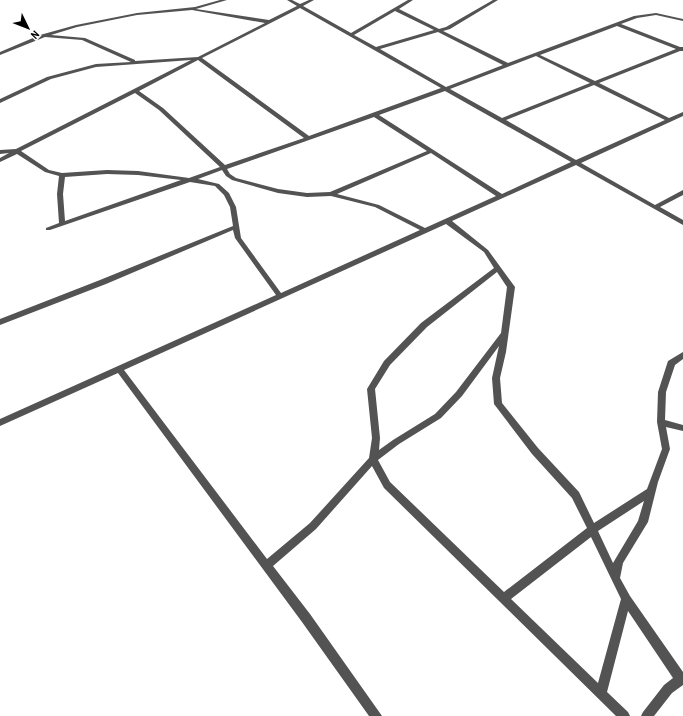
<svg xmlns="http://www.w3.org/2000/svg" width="683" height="716" viewBox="0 0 683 716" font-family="'Archivo Narrow',sans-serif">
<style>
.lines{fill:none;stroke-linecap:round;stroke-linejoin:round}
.minor{fill:#535353;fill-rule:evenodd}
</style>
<rect width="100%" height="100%" fill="#fff"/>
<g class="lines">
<path class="minor" d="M 220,0 L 227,0 L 196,9 L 269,20 L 297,6 L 287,0 L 292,0 L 300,4 L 309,0 L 314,0 L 303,6 L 351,33 L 408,0 L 413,0 L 399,9 L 439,29 L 446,27 L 493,0 L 498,0 L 450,29 L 443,31 L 508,63 L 634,16 L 656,13 L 683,19 L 683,21 L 656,15 L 637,18 L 621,24 L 680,47 L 683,47 L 683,51 L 680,51 L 599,83 L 669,118 L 683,112 L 683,116 L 581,163 L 655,205 L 683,190 L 683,195 L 660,207 L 683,220 L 683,225 L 576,165 L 452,221 L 488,250 L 515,287 L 506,352 L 500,378 L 502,403 L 538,448 L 579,492 L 594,523 L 647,489 L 662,449 L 657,422 L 658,392 L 668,361 L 683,352 L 683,359 L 675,365 L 666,392 L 665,420 L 683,425 L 683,431 L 666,427 L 670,449 L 658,482 L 648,522 L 623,563 L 620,578 L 630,596 L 683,672 L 683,685 L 672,693 L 654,716 L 641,716 L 643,712 L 664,685 L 673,678 L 628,611 L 607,692 L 628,712 L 630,716 L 616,716 L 384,488 L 372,466 L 316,529 L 273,566 L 310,614 L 382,716 L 369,716 L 302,622 L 118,373 L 0,426 L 0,419 L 276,295 L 235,238 L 233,230 L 106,284 L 0,325 L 0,319 L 100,280 L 233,226 L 230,207 L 224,195 L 215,186 L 190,182 L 50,230 L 46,230 L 46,228 L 59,223 L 57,194 L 59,176 L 45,172 L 17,154 L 0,162 L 0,158 L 9,153 L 0,154 L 0,150 L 16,149 L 191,60 L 96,67 L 51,79 L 0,103 L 0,99 L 47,77 L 96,64 L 131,62 L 82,40 L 45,37 L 0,55 L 0,52 L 40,35 L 76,25 L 137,13 L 195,7 ZM 300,8 L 441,88 L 309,136 L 202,58 ZM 192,10 L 265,23 L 198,57 L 135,61 L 135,60 L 85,38 L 51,35 L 77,27 L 137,15 ZM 395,11 L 434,30 L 376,47 L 354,35 ZM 617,26 L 676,49 L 595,81 L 540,55 ZM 438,32 L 503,65 L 446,87 L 380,49 ZM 536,56 L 590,83 L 502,118 L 450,89 ZM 198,60 L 304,138 L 225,165 L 163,108 L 139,91 ZM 594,85 L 665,120 L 576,160 L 506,120 ZM 445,91 L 571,162 L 502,194 L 379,115 ZM 135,93 L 159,110 L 220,167 L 189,178 L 138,171 L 107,170 L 62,173 L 49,170 L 21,151 ZM 374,117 L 427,151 L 330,192 L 307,193 L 278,189 L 236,178 L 230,174 L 227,169 ZM 431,153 L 496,196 L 425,228 L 379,205 L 337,194 ZM 222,170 L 226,176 L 232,180 L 278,193 L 307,197 L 331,196 L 375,207 L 420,230 L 281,293 L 241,238 L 236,207 L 229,193 L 219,184 L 198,179 ZM 107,174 L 138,175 L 181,180 L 65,221 L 63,194 L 65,177 ZM 446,224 L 484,252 L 494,268 L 421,323 L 384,361 L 367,389 L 372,438 L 369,458 L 310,523 L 267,559 L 124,370 ZM 497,272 L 507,287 L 501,333 L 456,392 L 435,414 L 393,440 L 379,450 L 380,438 L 375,389 L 390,365 L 427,327 ZM 499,346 L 492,378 L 494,404 L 532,454 L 572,498 L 587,528 L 504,592 L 390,482 L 378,460 L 399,444 L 441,418 L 462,396 ZM 644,501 L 638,521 L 613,563 L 598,531 ZM 591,537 L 621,599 L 598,683 L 511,599 Z"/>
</g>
<g transform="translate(28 28) rotate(133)" stroke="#ffffff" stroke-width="3" paint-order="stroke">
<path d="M0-3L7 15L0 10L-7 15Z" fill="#000000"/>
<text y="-6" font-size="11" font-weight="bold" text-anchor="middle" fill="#000000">N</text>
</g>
</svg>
